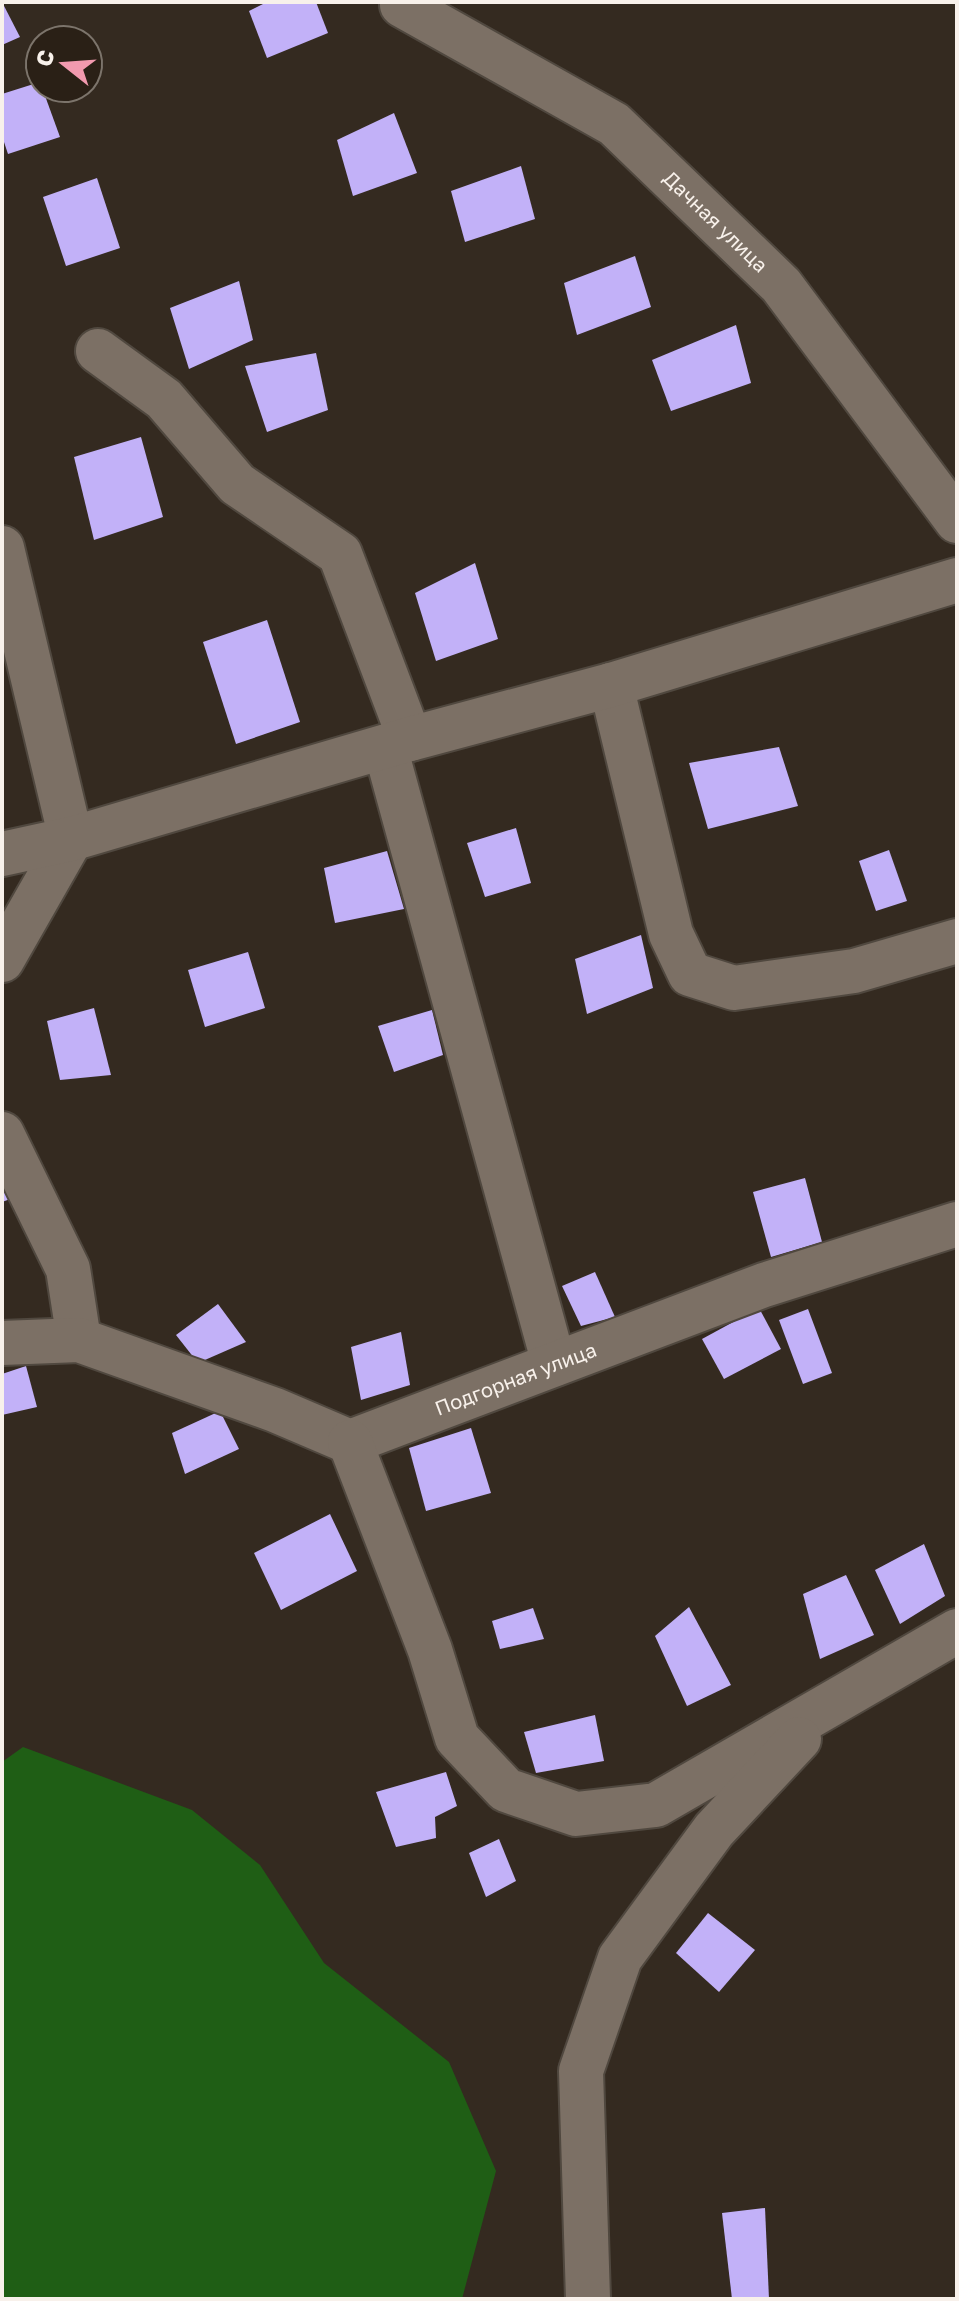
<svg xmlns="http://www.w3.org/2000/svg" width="959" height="2301" viewBox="0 0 959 2301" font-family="'Golos Text',sans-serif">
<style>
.green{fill:#1f5e15}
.building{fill:#c2b1f8}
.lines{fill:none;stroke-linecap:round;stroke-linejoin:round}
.minor-casing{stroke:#50483f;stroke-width:48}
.minor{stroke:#7c7065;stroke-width:44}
.labels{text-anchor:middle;stroke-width:8;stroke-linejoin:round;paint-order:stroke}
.street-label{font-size:20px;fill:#f8f1eb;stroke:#2a2016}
</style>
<rect width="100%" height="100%" fill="#342a20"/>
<polygon class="green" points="23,1747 192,1810 260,1865 324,1963 449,2062 496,2171 462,2299 2,2299 2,1762"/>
<g class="building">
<polygon points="2,2 20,37 2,45"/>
<polygon points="267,2 316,2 328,33 267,58 249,11"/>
<polygon points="40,82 60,137 8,154 2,136 2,94"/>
<polygon points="394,113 417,173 353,196 337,140"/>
<polygon points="521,166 535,219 465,242 451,191"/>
<polygon points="97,178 120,248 66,266 43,197"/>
<polygon points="635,256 651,307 577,335 564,283"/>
<polygon points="239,281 253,340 189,369 170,308"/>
<polygon points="736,325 751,383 671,411 652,360"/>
<polygon points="316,353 328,410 267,432 245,366"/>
<polygon points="141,437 163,517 94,540 74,457"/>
<polygon points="475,563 498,639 436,661 415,593"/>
<polygon points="267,620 300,722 236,744 203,642"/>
<polygon points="779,747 798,806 708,829 689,763"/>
<polygon points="516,828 531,883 485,897 467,843"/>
<polygon points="889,850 907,901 876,911 859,861"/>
<polygon points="387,851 404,909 335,923 324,868"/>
<polygon points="641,935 653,988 587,1014 575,959"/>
<polygon points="248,952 265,1008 205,1027 188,970"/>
<polygon points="94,1008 111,1075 60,1080 47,1021"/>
<polygon points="432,1010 443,1055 394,1072 378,1026"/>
<polygon points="2,1176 13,1198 2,1202"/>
<polygon points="805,1178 822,1242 771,1257 753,1192"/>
<polygon points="595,1272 615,1317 581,1326 562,1286"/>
<polygon points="218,1304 246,1342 198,1363 176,1335"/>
<polygon points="759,1308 781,1349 724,1379 702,1339"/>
<polygon points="808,1309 832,1373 803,1384 779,1320"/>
<polygon points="401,1332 410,1385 361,1400 351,1347"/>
<polygon points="26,1366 37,1407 2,1415 2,1374"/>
<polygon points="220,1411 239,1449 185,1474 172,1433"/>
<polygon points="471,1428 491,1493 426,1511 409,1448"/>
<polygon points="330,1514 357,1571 281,1610 254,1553"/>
<polygon points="924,1544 945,1596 900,1624 875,1570"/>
<polygon points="846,1575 874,1635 820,1659 803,1594"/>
<polygon points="689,1607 731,1685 687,1706 655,1636"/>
<polygon points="533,1608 544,1639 500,1649 492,1621"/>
<polygon points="595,1715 604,1761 536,1773 524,1732"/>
<polygon points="446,1772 457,1806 435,1817 436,1838 396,1847 376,1792"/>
<polygon points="499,1839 516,1881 486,1897 469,1853"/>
<polygon points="708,1913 755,1950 719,1992 676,1953"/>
<polygon points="765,2208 769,2299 732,2299 722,2213"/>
</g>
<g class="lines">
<defs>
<g id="minor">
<path id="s1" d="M 402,5 L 614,124 L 781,285 L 957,521"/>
<polyline points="98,351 164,399 237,484 340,554 410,739"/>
<polyline points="2,548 71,839 2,960"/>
<polyline points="611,685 671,934 690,974 734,988 854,971 957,941"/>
<polyline points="385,747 554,1364"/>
<polyline points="2,854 71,839 410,739 611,685 957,580"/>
<polyline points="2,1134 68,1269 79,1340"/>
<path id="s2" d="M 2,1343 L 79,1340 L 275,1410 L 350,1442 L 764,1285 L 957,1224"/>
<polyline points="350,1442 430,1650 457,1738 506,1790 576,1814 656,1805 957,1631"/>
<polyline points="588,2299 581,2071 620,1958 714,1830 799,1739"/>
</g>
</defs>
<use href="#minor" class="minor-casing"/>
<use href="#minor" class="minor"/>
</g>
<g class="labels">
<g class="street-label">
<text dy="7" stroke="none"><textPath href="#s1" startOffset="384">Дачная улица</textPath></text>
<text dy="7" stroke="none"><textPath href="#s2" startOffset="544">Подгорная улица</textPath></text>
</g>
</g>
<rect width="959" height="2301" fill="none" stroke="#f8f1eb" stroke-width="8"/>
<g transform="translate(64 64) rotate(287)"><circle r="38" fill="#2a2016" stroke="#7c746b" stroke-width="2"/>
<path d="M0-6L14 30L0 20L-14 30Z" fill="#f29aaf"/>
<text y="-12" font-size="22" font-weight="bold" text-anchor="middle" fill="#f8f1eb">С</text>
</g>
</svg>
